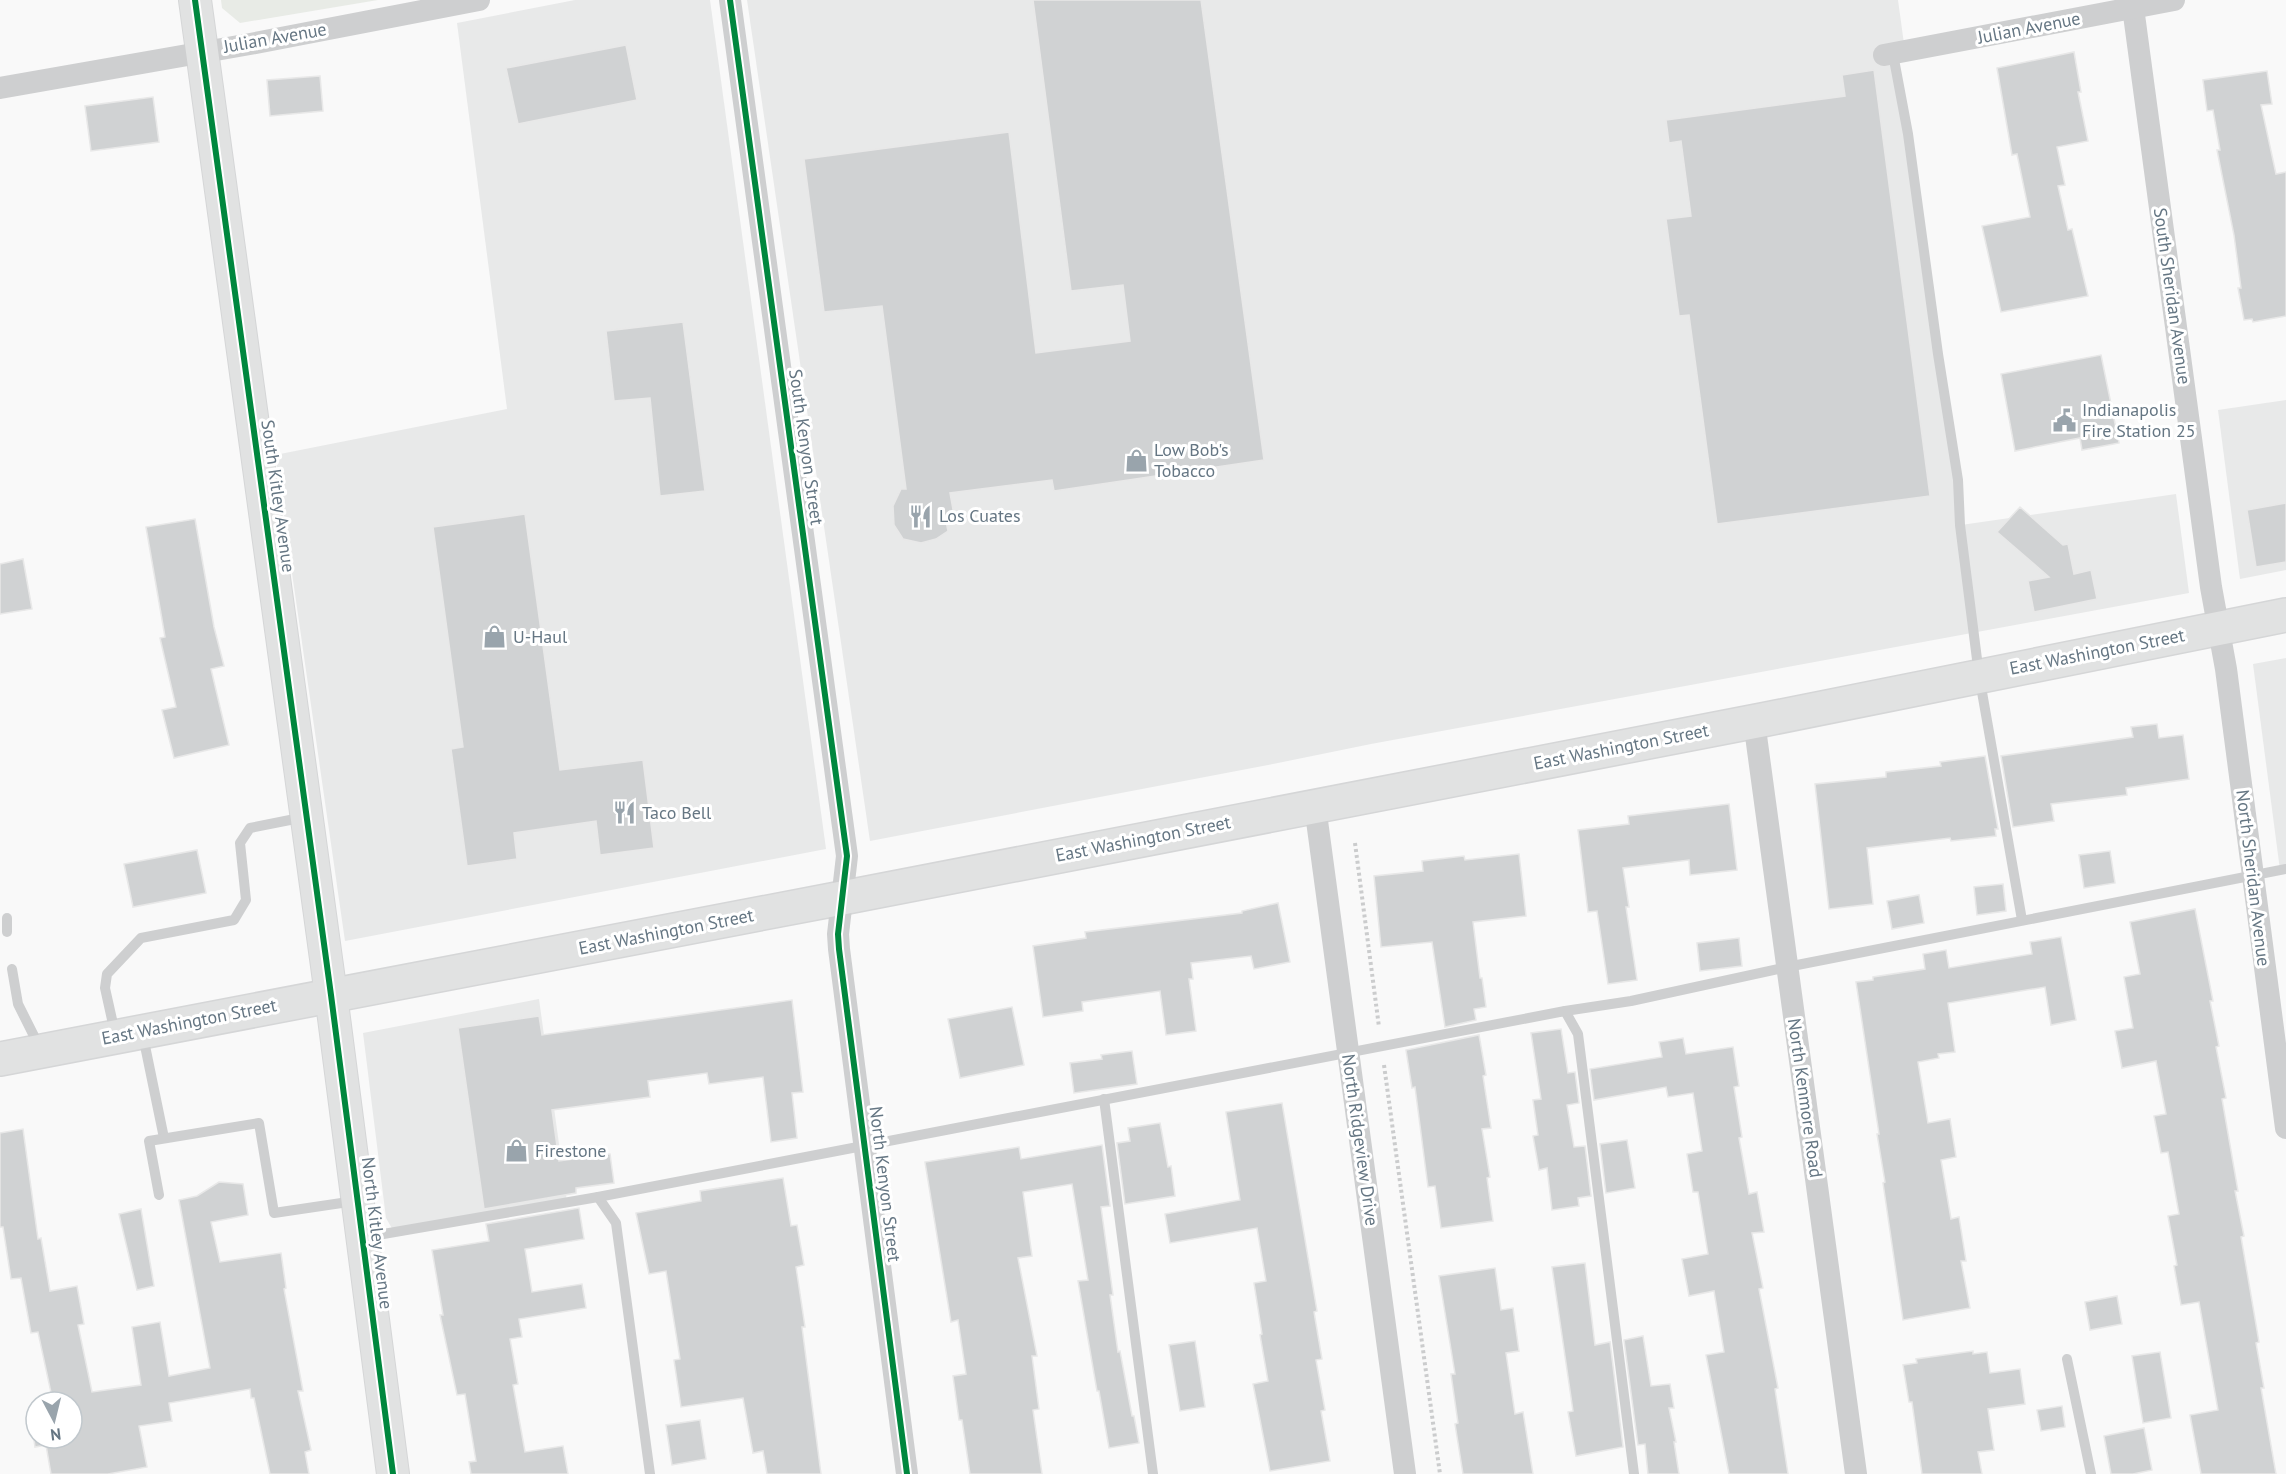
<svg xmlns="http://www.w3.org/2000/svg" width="2286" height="1474" viewBox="0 0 2286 1474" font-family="'PT Sans',sans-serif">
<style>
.built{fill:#e8e9e9}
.green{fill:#e8ebe6}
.building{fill:#d0d2d3;stroke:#e8e8e8;stroke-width:1.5}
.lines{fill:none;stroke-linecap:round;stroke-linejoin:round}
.secondary-casing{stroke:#d5d6d7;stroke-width:34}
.primary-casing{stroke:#d5d6d7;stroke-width:36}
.path{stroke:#cbcccd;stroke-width:4;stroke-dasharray:3 3;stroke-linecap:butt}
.lane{stroke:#cecfd0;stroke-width:10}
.street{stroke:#cecfd0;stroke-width:22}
.secondary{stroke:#e1e2e2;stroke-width:32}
.primary{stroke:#e1e2e2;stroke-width:33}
.cycleway-casing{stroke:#fff;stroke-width:10}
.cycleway{stroke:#00873e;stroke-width:6}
.labels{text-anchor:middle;stroke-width:6;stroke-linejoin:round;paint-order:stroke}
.street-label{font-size:18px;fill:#657683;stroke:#fff}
.poi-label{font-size:18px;fill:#657683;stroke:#fff;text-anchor:start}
</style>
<rect width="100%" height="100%" fill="#f9f9f9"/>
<g class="built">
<polygon points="575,0 710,0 826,849 345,941 275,455 507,409 457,23"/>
<polygon points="747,0 1898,0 1905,51 1894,54 1961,525 2176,494 2189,593 1371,744 1273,764 870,841"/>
<polygon points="2286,400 2286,570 2240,579 2218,410"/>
<polygon points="2286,658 2286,869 2280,870 2253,664"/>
<polygon points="539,999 567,1202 394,1232 386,1218 363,1033"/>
</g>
<polygon class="green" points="221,0 378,0 240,23 222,8"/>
<g class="building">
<polygon points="1033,0 1201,0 1264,460 1054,491 1052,480 950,493 954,515 945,516 948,531 936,539 921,543 903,539 894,525 893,506 901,489 906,489 882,306 824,312 804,159 1009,132 1036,353 1130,341 1123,285 1071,291"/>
<polygon points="626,45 637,100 518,124 506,68"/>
<polygon points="2074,52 2081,92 2078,92 2088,141 2057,147 2065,185 2058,186 2068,230 2072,229 2088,296 2001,312 1982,226 2030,217 2017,154 2012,155 1997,68"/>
<polygon points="1874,70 1930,496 1717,524 1689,315 1679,316 1666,219 1691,216 1681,141 1669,143 1666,120 1845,96 1842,75"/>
<polygon points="2267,71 2272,104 2261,105 2276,174 2286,172 2286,316 2253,322 2252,319 2244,320 2238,288 2241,288 2234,235 2217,150 2220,150 2213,110 2207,111 2203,80"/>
<polygon points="320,76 323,111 270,116 267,80"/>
<polygon points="153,97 159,142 91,151 85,106"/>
<polygon points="683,322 705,491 660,496 650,398 614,401 606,331"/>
<polygon points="2101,355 2119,443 2082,450 2080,438 2015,451 2001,374"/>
<polygon points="2286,503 2286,562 2256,567 2247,510"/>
<polygon points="2020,507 2063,545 2068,544 2074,574 2091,570 2097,599 2034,612 2028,581 2049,577 1997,532"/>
<polygon points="525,514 560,770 643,760 654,848 600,855 596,821 514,833 517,859 467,866 451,749 463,747 433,527"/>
<polygon points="195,519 214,627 224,666 211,669 229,745 174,758 162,710 176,707 160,638 165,637 146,527"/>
<polygon points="23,559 32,609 0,614 0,564"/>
<polygon points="2157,724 2159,738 2183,735 2189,779 2126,788 2127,795 2051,804 2054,821 2013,827 2001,756 2133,737 2131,727"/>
<polygon points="1985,756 1998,829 1995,829 1996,836 1951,841 1950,838 1867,848 1873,904 1829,909 1815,784 1886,777 1886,772 1941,766 1940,762"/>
<polygon points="1729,804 1737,870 1690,875 1689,860 1623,868 1629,907 1626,907 1637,980 1608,984 1597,911 1588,912 1578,830 1629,824 1628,816"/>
<polygon points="197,850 206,893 133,907 124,864"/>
<polygon points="2110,851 2115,883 2084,888 2079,855"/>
<polygon points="1519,854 1526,916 1473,922 1480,978 1482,978 1486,1007 1474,1009 1476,1020 1445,1027 1432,942 1381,947 1374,876 1423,871 1422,861 1464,856 1465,860"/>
<polygon points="2003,884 2006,911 1977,915 1974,887"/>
<polygon points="1919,895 1924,923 1892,929 1887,901"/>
<polygon points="1278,903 1290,962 1254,969 1251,956 1191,963 1193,979 1189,979 1196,1031 1166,1035 1160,991 1082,1002 1083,1011 1043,1017 1033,946 1086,938 1085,932 1242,913 1242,911"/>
<polygon points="2195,909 2213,1001 2210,1001 2219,1046 2216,1047 2226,1098 2222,1099 2238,1191 2235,1191 2244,1236 2241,1237 2259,1342 2256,1343 2264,1388 2261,1388 2276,1474 2201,1474 2190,1415 2218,1410 2199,1302 2181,1305 2174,1266 2177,1265 2168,1216 2179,1214 2168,1152 2161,1153 2154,1116 2166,1114 2156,1061 2122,1068 2115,1031 2133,1028 2124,977 2140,974 2130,922"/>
<polygon points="2061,937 2076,1020 2051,1025 2045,987 1948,1003 1955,1052 1938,1054 1939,1058 1918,1062 1928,1123 1950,1119 1956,1157 1941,1160 1951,1219 1959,1217 1966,1261 1961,1261 1970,1308 1903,1320 1883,1183 1885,1182 1877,1134 1879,1134 1856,982 1873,980 1873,977 1925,969 1923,954 1946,950 1949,968 2032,954 2030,942"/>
<polygon points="1739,938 1742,966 1700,971 1697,943"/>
<polygon points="792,1000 803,1092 792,1093 797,1138 771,1142 763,1077 709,1084 707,1073 648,1081 650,1097 552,1110 559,1161 610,1154 614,1183 576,1188 576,1193 484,1209 458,1028 539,1016 542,1035"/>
<polygon points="1012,1007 1024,1065 960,1078 948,1019"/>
<polygon points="1561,1029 1568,1073 1575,1072 1579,1103 1567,1105 1574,1147 1585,1146 1591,1196 1578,1198 1579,1206 1552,1210 1547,1168 1539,1170 1533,1136 1538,1135 1533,1100 1541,1099 1531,1033"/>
<polygon points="1479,1035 1486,1075 1483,1076 1491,1128 1482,1129 1490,1177 1487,1178 1493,1221 1441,1228 1435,1186 1428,1187 1415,1087 1412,1088 1406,1050"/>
<polygon points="1683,1038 1686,1054 1733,1047 1739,1086 1734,1087 1742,1137 1739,1138 1749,1194 1757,1192 1764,1232 1752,1233 1763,1288 1759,1289 1778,1388 1775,1389 1788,1474 1729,1474 1706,1355 1724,1352 1714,1291 1689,1296 1682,1259 1708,1254 1698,1192 1693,1192 1687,1154 1702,1151 1693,1093 1668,1097 1666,1087 1594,1100 1590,1069 1662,1057 1659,1042"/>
<polygon points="1132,1051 1137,1084 1074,1093 1070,1063 1102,1059 1101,1055"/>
<polygon points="1282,1103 1317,1311 1314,1312 1322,1359 1316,1360 1325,1410 1321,1411 1330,1461 1270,1471 1253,1384 1268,1381 1260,1335 1262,1334 1254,1283 1266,1281 1257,1228 1170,1243 1165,1214 1240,1200 1226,1112"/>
<polygon points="1160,1123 1168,1167 1171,1166 1175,1196 1125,1204 1117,1143 1130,1141 1128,1128"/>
<polygon points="23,1129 38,1239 41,1238 50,1291 77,1286 84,1324 78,1325 92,1392 141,1385 132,1327 160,1322 169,1376 210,1368 179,1200 197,1196 219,1182 243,1184 248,1215 211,1222 220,1262 281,1253 286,1288 284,1289 303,1391 298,1391 311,1450 305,1452 309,1474 270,1474 254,1398 251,1398 250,1389 169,1403 172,1421 139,1426 147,1467 108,1474 51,1474 46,1445 35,1447 30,1411 36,1410 36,1438 72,1438 72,1402 53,1402 38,1332 31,1333 21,1278 11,1279 3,1227 0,1227 0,1133"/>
<polygon points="1627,1140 1635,1188 1606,1193 1600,1144"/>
<polygon points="1102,1145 1110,1206 1101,1207 1113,1295 1110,1295 1118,1352 1120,1351 1132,1416 1134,1416 1139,1443 1109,1448 1099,1391 1097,1391 1078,1281 1088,1280 1072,1184 1023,1192 1032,1256 1018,1258 1037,1356 1032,1356 1039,1409 1033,1410 1042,1474 970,1474 962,1420 959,1420 953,1376 966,1374 958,1320 951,1322 925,1162 1019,1147 1021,1159"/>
<polygon points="783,1178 791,1226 797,1225 804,1265 796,1267 805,1327 802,1327 821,1474 767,1474 763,1451 753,1453 743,1398 681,1407 674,1360 680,1359 666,1271 649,1274 636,1213 701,1201 700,1191"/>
<polygon points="579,1208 584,1239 525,1249 532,1292 582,1284 586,1308 519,1319 522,1337 510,1339 518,1384 513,1385 525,1452 563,1446 568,1474 471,1474 469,1462 476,1461 465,1394 457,1395 440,1315 443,1315 432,1250 489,1241 486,1224"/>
<polygon points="141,1209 154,1286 137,1290 119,1214"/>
<polygon points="1585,1263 1595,1345 1610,1342 1623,1447 1576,1456 1568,1412 1573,1411 1552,1267"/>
<polygon points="1495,1268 1501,1310 1513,1308 1519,1351 1506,1353 1515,1414 1523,1412 1533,1474 1463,1474 1455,1424 1458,1423 1451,1374 1455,1374 1439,1276"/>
<polygon points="2117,1296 2122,1324 2090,1330 2085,1302"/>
<polygon points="1643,1336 1651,1386 1670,1384 1674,1408 1669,1408 1676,1442 1674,1442 1679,1474 1648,1474 1645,1444 1638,1445 1624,1340"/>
<polygon points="1195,1341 1205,1407 1180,1411 1169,1345"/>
<polygon points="1973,1351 1973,1354 1987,1352 1990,1373 2020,1369 2025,1404 1988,1409 1994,1450 1978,1452 1982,1474 1922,1474 1912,1402 1909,1402 1903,1365 1917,1363 1916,1359"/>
<polygon points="2160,1352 2171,1418 2143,1423 2132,1356"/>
<polygon points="2062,1406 2065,1427 2041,1431 2037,1410"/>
<polygon points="700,1420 706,1459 672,1465 666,1425"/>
<polygon points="2144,1428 2152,1470 2133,1474 2111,1474 2104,1436"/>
</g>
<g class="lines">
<defs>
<polyline id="secondary" points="195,0 331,995 393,1474"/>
<polyline id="primary" points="0,1059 842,898 1762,720 2286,615"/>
</defs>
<use href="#secondary" class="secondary-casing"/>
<use href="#primary" class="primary-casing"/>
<g class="path">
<polyline points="1355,843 1379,1027"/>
<polyline points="1384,1065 1440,1474"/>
</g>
<g class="lane">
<polyline points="1893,54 1908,134 1938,354 1958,480 1960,525 1979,675 2022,920"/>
<polyline points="7,918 7,932"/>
<polyline points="12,969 18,1004 40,1048"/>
<polyline points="1565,1011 1578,1034 1634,1474"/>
<polyline points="115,1033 105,988 107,974 141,938 234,920 246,900 240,843 250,828 305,817"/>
<polyline points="143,1036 164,1138"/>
<polyline points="1104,1099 1153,1474"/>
<polyline points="159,1195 149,1141 259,1123 274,1213 355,1201"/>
<polyline points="598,1197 616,1223 650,1474"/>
<polyline points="366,1237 598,1197 1565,1011 1631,1001 1787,967 2286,869"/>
<polyline points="2067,1359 2091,1474"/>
</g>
<g class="street">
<polyline points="730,0 847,856 838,934 839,949 907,1474"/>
<polyline points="2132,0 2211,587 2226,669 2286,1128"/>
<polyline points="1884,55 2174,0"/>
<polyline points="0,88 250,44 479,0"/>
<polyline points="1754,721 1856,1474"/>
<polyline points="1315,806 1405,1474"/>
</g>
<use href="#secondary" class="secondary"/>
<use href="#primary" class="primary"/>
<defs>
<g id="cycleway">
<polyline points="195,0 331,995 393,1474"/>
<polyline points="730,0 847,856 838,934 839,949 907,1474"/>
</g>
</defs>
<use href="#cycleway" class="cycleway-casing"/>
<use href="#cycleway" class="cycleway"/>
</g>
<defs>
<symbol id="civic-bare" viewBox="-9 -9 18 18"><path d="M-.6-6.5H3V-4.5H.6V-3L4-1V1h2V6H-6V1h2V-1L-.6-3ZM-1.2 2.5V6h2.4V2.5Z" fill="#99a4ac" stroke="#fff" stroke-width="2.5" paint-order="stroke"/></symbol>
<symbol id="shop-bare" viewBox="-9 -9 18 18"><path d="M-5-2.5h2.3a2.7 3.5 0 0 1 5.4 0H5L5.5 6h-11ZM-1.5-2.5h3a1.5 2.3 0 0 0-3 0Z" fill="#99a4ac" stroke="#fff" stroke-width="2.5" paint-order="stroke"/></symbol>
<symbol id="restaurant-bare" viewBox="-9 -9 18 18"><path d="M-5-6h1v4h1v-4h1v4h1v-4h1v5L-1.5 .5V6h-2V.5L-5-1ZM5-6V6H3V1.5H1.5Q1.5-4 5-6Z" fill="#99a4ac" stroke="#fff" stroke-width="2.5" paint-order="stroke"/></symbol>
</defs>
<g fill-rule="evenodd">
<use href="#civic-bare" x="2048" y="404" width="33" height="33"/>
<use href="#shop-bare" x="1120" y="444" width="33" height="33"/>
<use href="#restaurant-bare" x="904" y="500" width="33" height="33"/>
<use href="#shop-bare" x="478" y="620" width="33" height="33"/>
<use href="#restaurant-bare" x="608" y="796" width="33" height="33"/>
<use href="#shop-bare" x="500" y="1134" width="33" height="33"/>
</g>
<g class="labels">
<g class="street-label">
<text transform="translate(2029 28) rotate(-11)" y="6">Julian Avenue</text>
<text transform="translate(275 38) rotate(-10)" y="6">Julian Avenue</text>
<text transform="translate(2172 296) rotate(82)" y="6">South Sheridan Avenue</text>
<text transform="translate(806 447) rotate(82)" y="6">South Kenyon Street</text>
<text transform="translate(278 496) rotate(82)" y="6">South Kitley Avenue</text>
<text transform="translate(2097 652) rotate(-11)" y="6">East Washington Street</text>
<text transform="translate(1621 747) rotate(-11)" y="6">East Washington Street</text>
<text transform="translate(1143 839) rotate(-11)" y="6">East Washington Street</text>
<text transform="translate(2253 878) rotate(83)" y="6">North Sheridan Avenue</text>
<text transform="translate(666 932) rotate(-11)" y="6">East Washington Street</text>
<text transform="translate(189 1022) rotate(-11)" y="6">East Washington Street</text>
<text transform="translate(1805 1098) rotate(82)" y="6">North Kenmore Road</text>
<text transform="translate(1360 1140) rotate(82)" y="6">North Ridgeview Drive</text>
<text transform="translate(885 1184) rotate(83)" y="6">North Kenyon Street</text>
<text transform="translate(377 1233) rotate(83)" y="6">North Kitley Avenue</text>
</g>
<g class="poi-label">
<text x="2082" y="416">Indianapolis<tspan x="2082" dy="21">Fire Station 25</tspan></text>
<text x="1154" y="456">Low Bob's<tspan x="1154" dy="21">Tobacco</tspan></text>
<text x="939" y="522">Los Cuates</text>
<text x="513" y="643">U-Haul</text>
<text x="642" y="819">Taco Bell</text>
<text x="535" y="1157">Firestone</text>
</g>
</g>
<g transform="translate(54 1420) rotate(173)"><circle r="28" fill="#ffffff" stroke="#c1c8cd" stroke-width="1.5"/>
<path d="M0-4.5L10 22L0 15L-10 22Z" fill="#99a4ac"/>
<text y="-9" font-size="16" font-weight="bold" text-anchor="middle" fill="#657683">N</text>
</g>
</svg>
